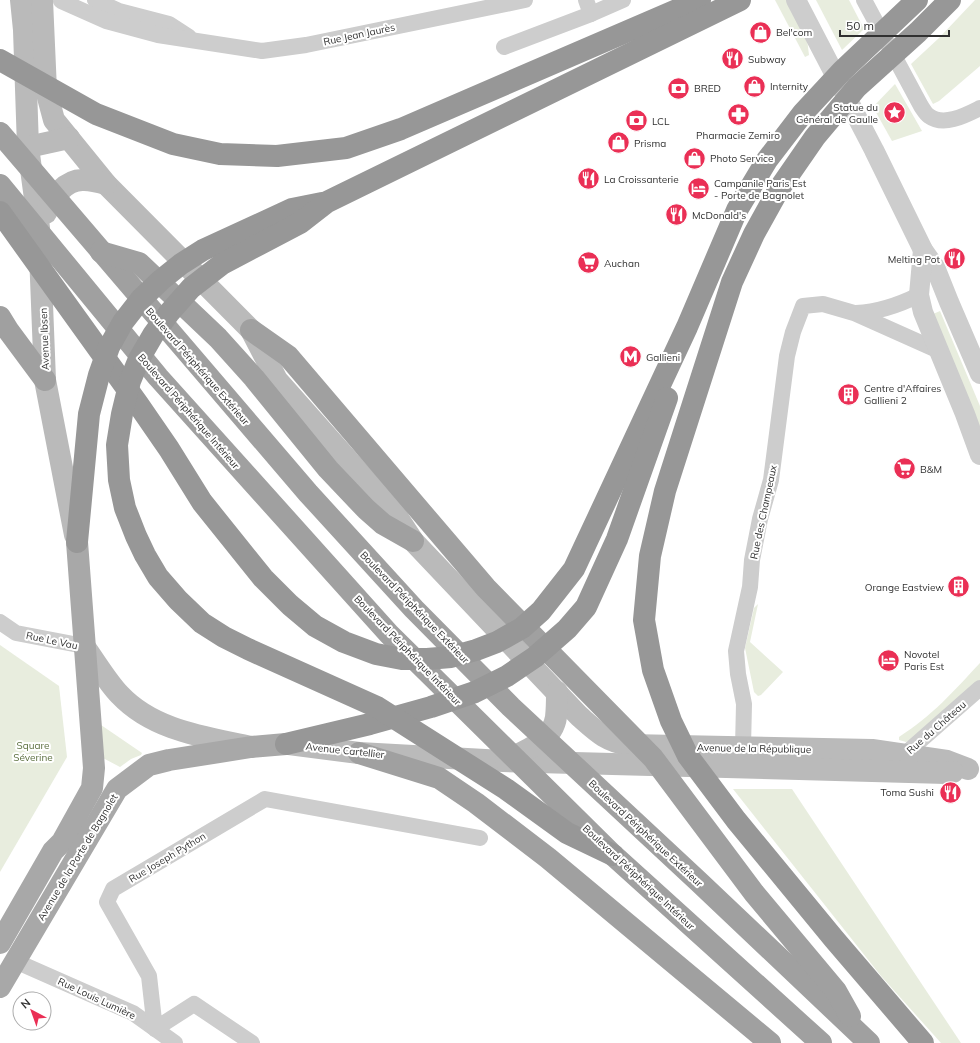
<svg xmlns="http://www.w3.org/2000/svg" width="980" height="1043" viewBox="0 0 980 1043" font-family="Mulish,sans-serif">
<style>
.green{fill:#e8edde}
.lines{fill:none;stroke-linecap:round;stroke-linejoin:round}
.minor{stroke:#cdcdcd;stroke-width:16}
.tertiary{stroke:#cdcdcd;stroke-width:20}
.secondary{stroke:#bababa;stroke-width:22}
.primary{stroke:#a8a8a8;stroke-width:22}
.trunk{stroke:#a0a0a0;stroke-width:22}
.motorway{stroke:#979797;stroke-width:22}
.labels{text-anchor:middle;stroke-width:4;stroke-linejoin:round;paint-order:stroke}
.poi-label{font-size:10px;fill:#303030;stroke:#fff;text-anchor:start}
.street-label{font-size:10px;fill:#303030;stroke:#fff}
.park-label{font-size:10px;fill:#596d3c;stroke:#fff}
</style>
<rect width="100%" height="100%" fill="#fff"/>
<g class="green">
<polygon points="775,0 787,0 807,39 809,55 805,57"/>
<polygon points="816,0 849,0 864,29 842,50"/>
<polygon points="975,0 980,0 980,66 939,101 933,104 911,64 939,38"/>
<polygon points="895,84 922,131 892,141 873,107"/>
<polygon points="940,311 980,406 980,434 933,314"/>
<polygon points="758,604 750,642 783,672 761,695 758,696 754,692 745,648 754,608"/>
<polygon points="0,645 59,686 67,757 0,872"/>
<path d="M 980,663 L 980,681 L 912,739 L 906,742 L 899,740 L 899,737 C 933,715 953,692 980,663 Z"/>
<polygon points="101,725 142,753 141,755 131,759 120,767 103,758"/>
<polygon points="733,789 792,789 961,1043 941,1043 881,976"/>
</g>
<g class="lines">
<g class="minor">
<polyline points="95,0 119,11 169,24 189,37"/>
<polyline points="586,0 591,14"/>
<path d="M 864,0 L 921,106 C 923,109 926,114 929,116 C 944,127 966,115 980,108"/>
<polyline points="61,1 106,21 158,35 262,51 306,45 525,0"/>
<polyline points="504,47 591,14 623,0"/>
<path d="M 856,313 C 880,312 899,305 919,295"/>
<polyline points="0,622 16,633 84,646"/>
<polyline points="737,755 743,747 744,704 738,674 736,651 750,587 752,560 760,519 771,480 787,356 793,332 803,306 823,304 854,313 939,351"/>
<polyline points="898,757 905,754 980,688"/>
<polyline points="15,961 133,1013 175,1043"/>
<polyline points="252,1043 194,1004 155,1029 149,976 107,902 113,889 265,799 480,838"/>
</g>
<g class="tertiary">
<polyline points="796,0 874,150 923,250 935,267 949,302 980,374"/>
<polyline points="923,250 919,295 923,312 965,414 980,455"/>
</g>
<g class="secondary">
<polyline points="21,0 24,30 28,147 39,228 45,380 75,535"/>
<path d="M 42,0 L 46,90 L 54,120 L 106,184 L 251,330 L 277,380 L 394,512 L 413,541 L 579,716 C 596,731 605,741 629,745 L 872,750 L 947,761 L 968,769"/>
<polyline points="28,147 69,138"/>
<path d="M 46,213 C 52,198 65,179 84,180 C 91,180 99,182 106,184"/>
<path d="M 84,646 C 95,661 108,683 120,695 C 154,731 206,737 251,747"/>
<polyline points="289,744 359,753 503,761 946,773 953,772"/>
<path d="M 506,760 C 525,751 553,741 556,717 C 557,709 557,701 557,692"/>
</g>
<g class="primary">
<polyline points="0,943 53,851 62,842 92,788 94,768 77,542"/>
<polyline points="0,987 117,789 149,765 169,760 251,747 286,744"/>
</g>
<g class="trunk">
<polyline points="0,133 308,493 414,609 511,707 699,882 869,1043"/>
<polyline points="0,185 158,377 389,634 613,855 821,1043"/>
<polyline points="101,252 139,263 218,338 254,378 328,469 366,509 383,524 413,541"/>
<polyline points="0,317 8,330 45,380"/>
<polyline points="251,330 288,356 486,588 653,758 754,893 836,991 850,1016"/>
<polyline points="359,753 439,778 476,803 548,858 770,1043"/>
</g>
<g class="motorway">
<polyline points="0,60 96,114 173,144 220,154 277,156 346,148 401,129 700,0"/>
<polyline points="0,212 138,404 169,449 202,502 263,578 290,605 315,626 344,642 376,654 402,659 427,659 451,657 476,650 497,642 522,628 541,611 574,569 687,327 737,210 767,160 803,113 842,71 917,0"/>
<polyline points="77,542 89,414 99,375 109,347 123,322 141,299 161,280 181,264 203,250 292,209 322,203"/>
<polyline points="286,744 370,724 431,707 475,692 507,676 535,657 567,629 586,607 617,539 667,398"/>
<polyline points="613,855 567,833 506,789 377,707 248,649 224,637 202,623 178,600 158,577 145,555 136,536 125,508 119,480 117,445 122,414 130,381 139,359 153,335 169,313 191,288 222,264 300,223 327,202 740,0"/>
<polyline points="923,1043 834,939 736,820 688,756 671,721 653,670 644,620 650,556 665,491 732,282 754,234 779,189 815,137 857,87 918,32 950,0"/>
</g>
</g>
<defs>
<symbol id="shop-disc" viewBox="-11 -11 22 22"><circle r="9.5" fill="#ea2f55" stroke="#fff"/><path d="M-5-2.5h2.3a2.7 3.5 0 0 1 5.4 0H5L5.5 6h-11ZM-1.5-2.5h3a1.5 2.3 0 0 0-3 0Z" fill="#fff"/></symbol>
<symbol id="restaurant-disc" viewBox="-11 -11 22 22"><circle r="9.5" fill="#ea2f55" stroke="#fff"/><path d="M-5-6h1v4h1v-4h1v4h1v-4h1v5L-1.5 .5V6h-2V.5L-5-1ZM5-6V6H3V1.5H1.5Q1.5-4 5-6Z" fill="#fff"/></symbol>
<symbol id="bank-disc" viewBox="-11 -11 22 22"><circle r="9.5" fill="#ea2f55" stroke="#fff"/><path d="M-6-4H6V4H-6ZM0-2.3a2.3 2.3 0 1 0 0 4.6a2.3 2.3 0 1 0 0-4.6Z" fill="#fff"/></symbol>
<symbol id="sight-disc" viewBox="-11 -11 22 22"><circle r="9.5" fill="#ea2f55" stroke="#fff"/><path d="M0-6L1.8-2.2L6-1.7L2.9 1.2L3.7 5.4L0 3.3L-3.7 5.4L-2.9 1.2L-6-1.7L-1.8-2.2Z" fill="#fff"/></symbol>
<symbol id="pharmacy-disc" viewBox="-11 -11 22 22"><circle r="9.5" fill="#ea2f55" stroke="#fff"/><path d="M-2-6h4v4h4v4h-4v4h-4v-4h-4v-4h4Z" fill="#fff"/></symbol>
<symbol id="hotel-disc" viewBox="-11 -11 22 22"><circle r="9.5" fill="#ea2f55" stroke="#fff"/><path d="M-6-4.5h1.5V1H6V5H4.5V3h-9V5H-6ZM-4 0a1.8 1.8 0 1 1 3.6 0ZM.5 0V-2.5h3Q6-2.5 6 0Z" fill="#fff"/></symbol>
<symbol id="supermarket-disc" viewBox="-11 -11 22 22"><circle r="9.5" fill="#ea2f55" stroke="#fff"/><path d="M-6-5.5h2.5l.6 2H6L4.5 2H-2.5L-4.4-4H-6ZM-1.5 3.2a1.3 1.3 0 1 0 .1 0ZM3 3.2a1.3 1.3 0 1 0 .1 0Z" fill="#fff"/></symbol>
<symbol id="metro-disc" viewBox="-11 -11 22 22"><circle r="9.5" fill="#ea2f55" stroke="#fff"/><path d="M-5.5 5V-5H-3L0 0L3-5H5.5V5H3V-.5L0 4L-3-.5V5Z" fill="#fff"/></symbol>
<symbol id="building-disc" viewBox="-11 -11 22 22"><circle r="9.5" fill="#ea2f55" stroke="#fff"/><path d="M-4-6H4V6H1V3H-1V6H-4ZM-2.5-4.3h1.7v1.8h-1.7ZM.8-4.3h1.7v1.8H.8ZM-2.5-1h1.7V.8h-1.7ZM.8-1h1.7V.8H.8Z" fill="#fff"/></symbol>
</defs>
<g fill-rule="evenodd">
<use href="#shop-disc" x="748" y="20" width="25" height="25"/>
<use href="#restaurant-disc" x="720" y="46" width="25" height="25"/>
<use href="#shop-disc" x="742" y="74" width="25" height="25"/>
<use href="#bank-disc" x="666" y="76" width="25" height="25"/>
<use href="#sight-disc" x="882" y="100" width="25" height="25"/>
<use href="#pharmacy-disc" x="726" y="102" width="25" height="25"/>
<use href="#bank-disc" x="624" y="108" width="25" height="25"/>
<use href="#shop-disc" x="606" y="130" width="25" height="25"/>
<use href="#shop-disc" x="682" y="146" width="25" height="25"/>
<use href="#restaurant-disc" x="576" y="166" width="25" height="25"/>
<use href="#hotel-disc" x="686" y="176" width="25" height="25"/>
<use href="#restaurant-disc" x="664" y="202" width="25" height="25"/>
<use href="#restaurant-disc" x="942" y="246" width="25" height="25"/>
<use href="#supermarket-disc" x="576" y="250" width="25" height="25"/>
<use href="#metro-disc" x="618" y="344" width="25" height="25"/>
<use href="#building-disc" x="836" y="382" width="25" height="25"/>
<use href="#supermarket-disc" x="892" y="456" width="25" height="25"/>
<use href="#building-disc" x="946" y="574" width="25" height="25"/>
<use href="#hotel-disc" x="876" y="648" width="25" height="25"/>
<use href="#restaurant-disc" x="938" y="780" width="25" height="25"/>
</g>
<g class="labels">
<g class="poi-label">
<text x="776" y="36">Bel'com</text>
<text x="748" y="63">Subway</text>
<text x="770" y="90">Internity</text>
<text x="694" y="92">BRED</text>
<text x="878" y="111" text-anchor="end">Statue du<tspan x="878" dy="12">Général de Gaulle</tspan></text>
<text x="652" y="125">LCL</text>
<text x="738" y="139" text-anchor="middle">Pharmacie Zemiro</text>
<text x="634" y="147">Prisma</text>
<text x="710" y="162">Photo Service</text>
<text x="604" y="183">La Croissanterie</text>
<text x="714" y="187">Campanile Paris Est<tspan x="714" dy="12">- Porte de Bagnolet</tspan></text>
<text x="692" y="219">McDonald's</text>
<text x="940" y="263" text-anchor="end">Melting Pot</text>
<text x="604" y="267">Auchan</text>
<text x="646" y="361">Gallieni</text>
<text x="864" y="392">Centre d'Affaires<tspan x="864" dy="12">Gallieni 2</tspan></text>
<text x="920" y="473">B&amp;M</text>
<text x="944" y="591" text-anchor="end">Orange Eastview</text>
<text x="904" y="658">Novotel<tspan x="904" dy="12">Paris Est</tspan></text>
<text x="934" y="796" text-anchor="end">Toma Sushi</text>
</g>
<g class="street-label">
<text transform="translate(359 34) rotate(-12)" y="4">Rue Jean Jaurès</text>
<text transform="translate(44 339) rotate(-92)" y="4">Avenue Ibsen</text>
<text transform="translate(198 366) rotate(49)" y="4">Boulevard Périphérique Extérieur</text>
<text transform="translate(189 411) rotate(49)" y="4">Boulevard Périphérique Intérieur</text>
<text transform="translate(763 512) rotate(-78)" y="4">Rue des Champeaux</text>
<text transform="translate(415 607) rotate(46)" y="4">Boulevard Périphérique Extérieur</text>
<text transform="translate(52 640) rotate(12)" y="4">Rue Le Vau</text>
<text transform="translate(408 650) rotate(46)" y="4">Boulevard Périphérique Intérieur</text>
<text transform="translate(936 727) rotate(-41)" y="4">Rue du Château</text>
<text transform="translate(754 748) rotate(1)" y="4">Avenue de la République</text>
<text transform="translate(345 750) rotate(6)" y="4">Avenue Cartellier</text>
<text transform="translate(646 833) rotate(43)" y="4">Boulevard Périphérique Extérieur</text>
<text transform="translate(77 857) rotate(-59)" y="4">Avenue de la Porte de Bagnolet</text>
<text transform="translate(167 857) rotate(-31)" y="4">Rue Joseph Python</text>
<text transform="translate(639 877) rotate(43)" y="4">Boulevard Périphérique Intérieur</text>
<text transform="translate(97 998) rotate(25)" y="4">Rue Louis Lumière</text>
</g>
<g class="park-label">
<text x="33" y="749">Square<tspan x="33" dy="12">Séverine</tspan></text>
</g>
</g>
<g transform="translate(32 1011) rotate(319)"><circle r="19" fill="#ffffff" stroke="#acacac"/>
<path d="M0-3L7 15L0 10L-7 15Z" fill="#ea2f55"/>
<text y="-6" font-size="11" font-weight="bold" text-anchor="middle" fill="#303030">N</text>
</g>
<path d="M840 30v6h109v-6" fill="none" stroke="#303030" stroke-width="2"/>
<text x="846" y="30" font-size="12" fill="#303030" stroke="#ffffff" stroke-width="3" paint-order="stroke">50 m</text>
</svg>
